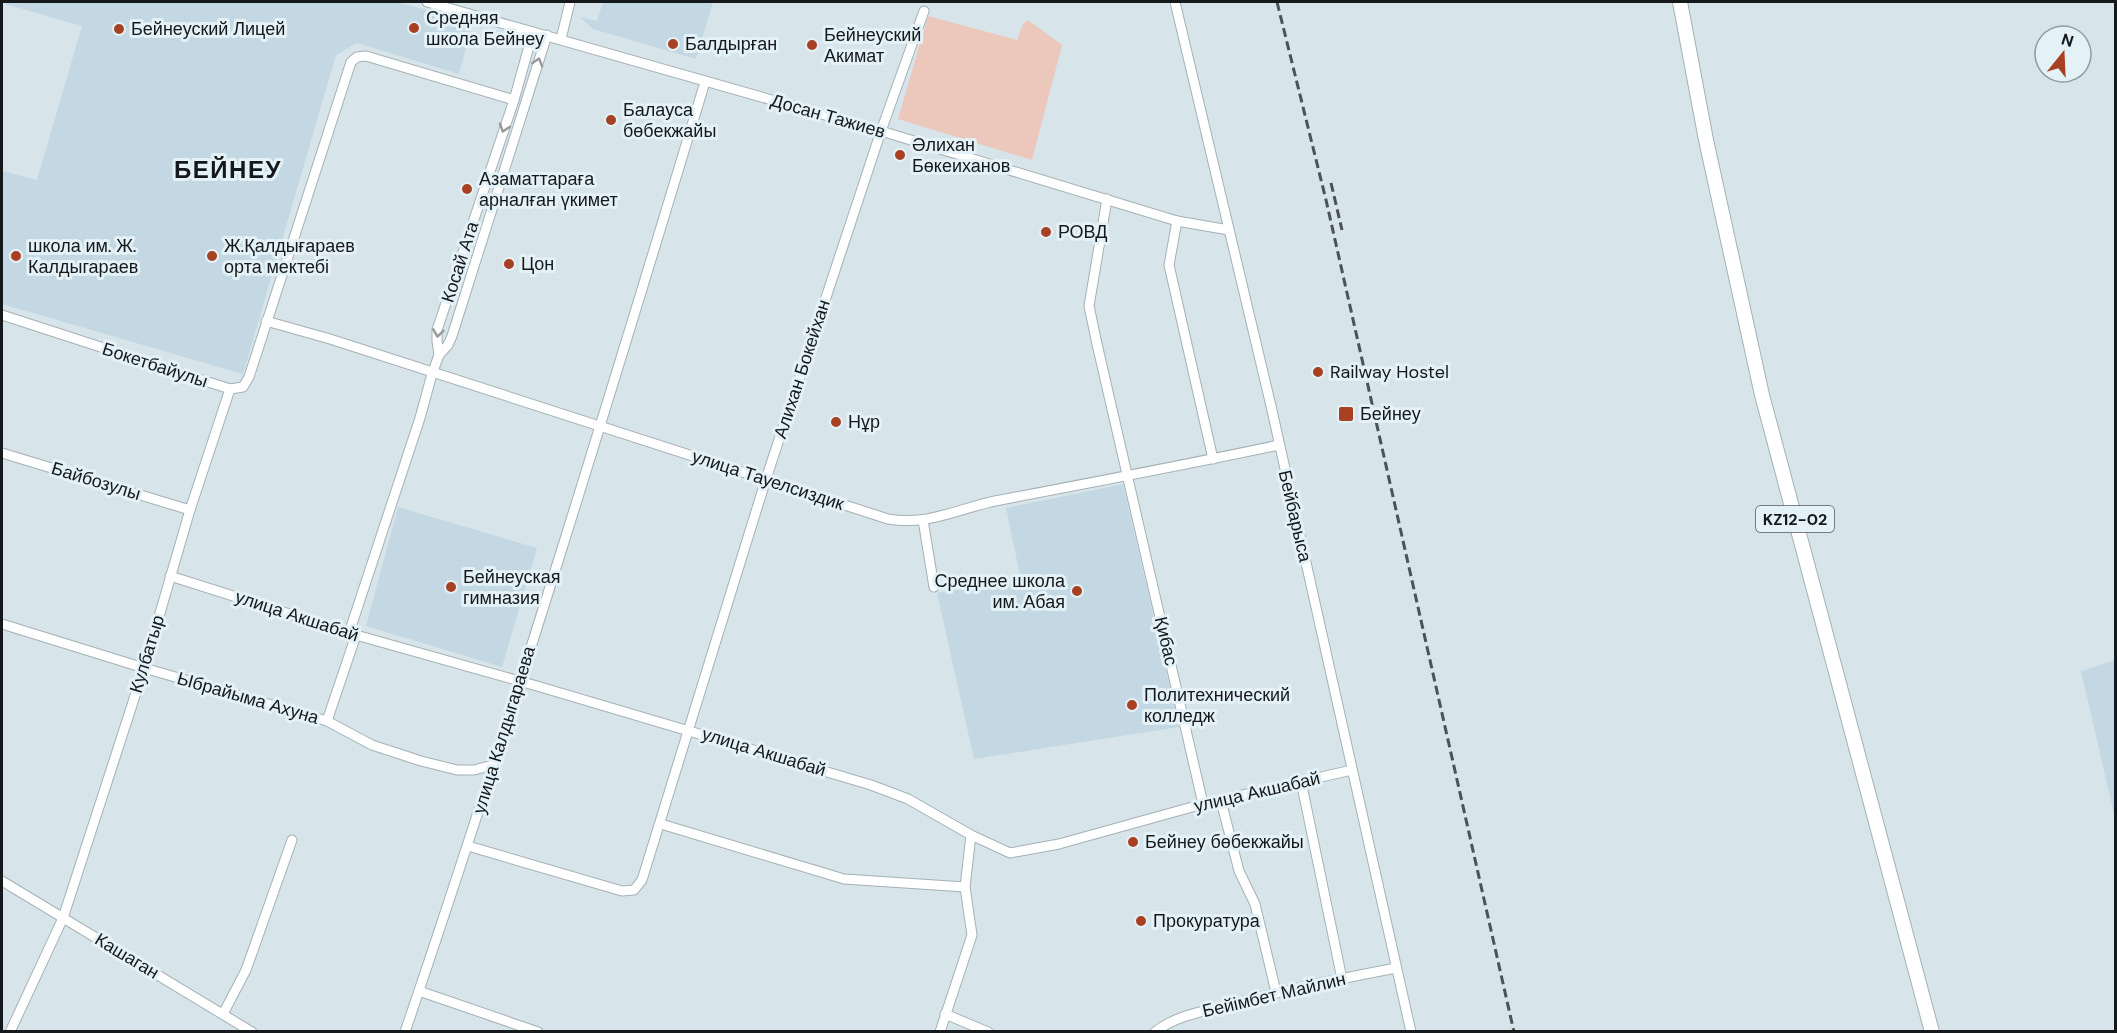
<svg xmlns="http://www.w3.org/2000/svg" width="2117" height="1033" viewBox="0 0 2117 1033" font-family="'DM Sans',sans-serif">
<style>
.built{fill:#c3d8e2}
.green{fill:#ecc7bc}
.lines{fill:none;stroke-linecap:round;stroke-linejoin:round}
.minor-casing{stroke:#a4b1b7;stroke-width:11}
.highway-casing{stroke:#a4b1b7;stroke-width:16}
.minor{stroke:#fff;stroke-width:9}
.highway{stroke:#fff;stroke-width:14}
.rail{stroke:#4c5357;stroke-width:3;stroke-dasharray:9 4.5;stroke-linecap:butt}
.oneway{stroke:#969899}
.poi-dot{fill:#a84022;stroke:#e4f2f8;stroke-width:2}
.labels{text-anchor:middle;stroke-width:6;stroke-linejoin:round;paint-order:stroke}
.shield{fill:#e4f2f8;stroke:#535a5e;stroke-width:1.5}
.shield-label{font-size:16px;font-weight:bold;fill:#15191c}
.poi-label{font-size:18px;fill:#15191c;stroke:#e4f2f8;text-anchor:start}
.street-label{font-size:18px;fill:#15191c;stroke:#e4f2f8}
.district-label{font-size:24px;font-weight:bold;letter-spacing:1.5px;fill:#15191c;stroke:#e4f2f8}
</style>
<rect width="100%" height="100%" fill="#d7e4ea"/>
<g class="built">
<polygon points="5,2 397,2 473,22 459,74 357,43 336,55 243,374 2,304 2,177 3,171 37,180 82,26 5,4"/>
<polygon points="603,2 713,2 696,59 593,29 580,17 597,21"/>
<polygon points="1123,484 1179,727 974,759 937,593 1021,580 1006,508"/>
<polygon points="398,507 537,548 502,667 366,626"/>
<polygon points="2115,660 2116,660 2115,818 2081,671"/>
</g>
<polygon class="green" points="928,16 1017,40 1023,24 1028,20 1062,45 1032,160 898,119"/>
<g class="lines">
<defs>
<g id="minor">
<polyline points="427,2 881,131 1177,221 1229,230"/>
<polyline points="1175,2 1271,406 1411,1032"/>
<polyline points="561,39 570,2"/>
<polyline points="1107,199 1089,306 1097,344 1203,804"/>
<polyline points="1177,221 1169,265 1213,459"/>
<polyline points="2,315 230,389 243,387 249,377 351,62 357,57 366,56 514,100"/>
<path d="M 266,321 L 330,339 L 888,519 C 926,526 958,509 995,501 C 1090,483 1185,465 1279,445"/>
<polyline points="439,355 437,341 437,330 514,100 533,32"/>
<polyline points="2,453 190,510"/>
<polyline points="923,520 934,587"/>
<polyline points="170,576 356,635 537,686 871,785 908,799 971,835 1010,853 1059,844 1203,804 1352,770"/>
<polyline points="2,624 144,668 327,721 372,745 421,761 457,770 474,770 493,765"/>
<polyline points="349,633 420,418 432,374 439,355 448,345 452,336 547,35"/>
<polyline points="327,721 356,635"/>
<polyline points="1301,781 1342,979"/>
<polyline points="1221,801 1239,871 1255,904 1276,992"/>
<polyline points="661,824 844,879 965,887"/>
<polyline points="468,846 622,891 634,890 642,880 766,479 881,131 924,11"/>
<polyline points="2,881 252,1032"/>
<polyline points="419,991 538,1032"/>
<polyline points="223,1014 246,970 292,840"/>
<polyline points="945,1014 988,1032"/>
<polyline points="10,1032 63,918 144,668 190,510 230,389"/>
<path d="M 405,1032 C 512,717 609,399 705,82"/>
<polyline points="940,1032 972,935 965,887 971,835"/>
<path d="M 1155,1032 C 1175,1016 1201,1012 1224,1006 C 1281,991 1338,979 1396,968"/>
</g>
<polyline id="highway" points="1680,2 1706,140 1762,395 1932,1032"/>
</defs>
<use href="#minor" class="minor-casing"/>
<use href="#highway" class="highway-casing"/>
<use href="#minor" class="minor"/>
<use href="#highway" class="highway"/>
<g class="rail">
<polyline points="1277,2 1326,200 1514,1032"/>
<polyline points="1331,183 1342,230"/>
</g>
</g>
<defs><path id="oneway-chevron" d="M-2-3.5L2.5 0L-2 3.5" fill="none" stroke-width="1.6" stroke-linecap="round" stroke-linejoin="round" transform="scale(1.5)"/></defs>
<g class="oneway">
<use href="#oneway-chevron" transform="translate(538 62) rotate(-73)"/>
<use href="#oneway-chevron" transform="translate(504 128) rotate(108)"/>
<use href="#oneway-chevron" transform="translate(438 333) rotate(98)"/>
</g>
<g class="poi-dot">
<circle cx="414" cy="28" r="6"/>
<circle cx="119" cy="29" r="6"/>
<circle cx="673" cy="44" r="6"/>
<circle cx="812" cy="45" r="6"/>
<circle cx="611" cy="120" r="6"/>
<circle cx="900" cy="155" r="6"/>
<circle cx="467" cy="189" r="6"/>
<circle cx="1046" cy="232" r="6"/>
<circle cx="16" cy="256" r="6"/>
<circle cx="212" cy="256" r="6"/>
<circle cx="509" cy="264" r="6"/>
<circle cx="1318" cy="372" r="6"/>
<rect x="1338" y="406" width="16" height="16" rx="3"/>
<circle cx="836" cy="422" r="6"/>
<circle cx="451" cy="587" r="6"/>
<circle cx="1077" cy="591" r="6"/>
<circle cx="1132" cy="705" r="6"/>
<circle cx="1133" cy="842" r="6"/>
<circle cx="1141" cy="921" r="6"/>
</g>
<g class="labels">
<rect class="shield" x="1756" y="506" width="78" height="26" rx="4.5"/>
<g class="shield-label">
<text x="1795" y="525">KZ12-02</text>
</g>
<g class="poi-label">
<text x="426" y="24">Средняя<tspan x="426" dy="21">школа Бейнеу</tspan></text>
<text x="131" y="35">Бейнеуский Лицей</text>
<text x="824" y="41">Бейнеуский<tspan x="824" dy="21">Акимат</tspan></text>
<text x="685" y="50">Балдырған</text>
<text x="623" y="116">Балауса<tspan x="623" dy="21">бөбекжайы</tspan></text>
<text x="912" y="151">Әлихан<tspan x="912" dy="21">Бөкеиханов</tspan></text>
<text x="479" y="185">Азаматтараға<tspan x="479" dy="21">арналған үкимет</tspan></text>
<text x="1058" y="238">РОВД</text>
<text x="28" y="252">школа им. Ж.<tspan x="28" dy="21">Калдыгараев</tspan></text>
<text x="224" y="252">Ж.Қалдығараев<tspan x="224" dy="21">орта мектебі</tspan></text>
<text x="521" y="270">Цон</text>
<text x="1330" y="378">Railway Hostel</text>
<text x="1360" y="420">Бейнеу</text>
<text x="848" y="428">Нұр</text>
<text x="463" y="583">Бейнеуская<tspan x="463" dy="21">гимназия</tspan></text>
<text x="1065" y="587" text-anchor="end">Среднее школа<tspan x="1065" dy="21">им. Абая</tspan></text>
<text x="1144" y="701">Политехнический<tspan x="1144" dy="21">колледж</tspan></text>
<text x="1145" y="848">Бейнеу бөбекжайы</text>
<text x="1153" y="927">Прокуратура</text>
</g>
<g class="street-label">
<text transform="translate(828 116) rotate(16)" y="6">Досан Тажиев</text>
<text transform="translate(460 262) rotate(-72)" y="6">Косай Ата</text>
<text transform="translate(155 365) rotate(18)" y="6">Бокетбайулы</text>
<text transform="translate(802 369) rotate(-72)" y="6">Алихан Бокейхан</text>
<text transform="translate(768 480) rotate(18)" y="6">улица Тауелсиздик</text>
<text transform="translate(96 481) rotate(17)" y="6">Байбозулы</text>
<text transform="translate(1295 516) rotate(77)" y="6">Бейбарыса</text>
<text transform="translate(297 616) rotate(18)" y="6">улица Акшабай</text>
<text transform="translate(1166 641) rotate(77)" y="6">Қибас</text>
<text transform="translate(147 654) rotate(-73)" y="6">Кулбатыр</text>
<text transform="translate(248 698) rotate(16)" y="6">Ыбрайыма Ахуна</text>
<text transform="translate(504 730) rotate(-73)" y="6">улица Калдыгараева</text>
<text transform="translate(764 752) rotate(17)" y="6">улица Акшабай</text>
<text transform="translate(1257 792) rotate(-13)" y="6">улица Акшабай</text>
<text transform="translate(127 956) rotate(31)" y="6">Кашаган</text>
<text transform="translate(1274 995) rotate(-13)" y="6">Бейімбет Майлин</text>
</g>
<g class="district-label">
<text x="228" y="178">БЕЙНЕУ</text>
</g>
</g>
<rect width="2117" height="1033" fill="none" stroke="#15191c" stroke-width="6"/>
<g transform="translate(2063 54) rotate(18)"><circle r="28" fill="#e4f2f8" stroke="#919ba0" stroke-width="1.5"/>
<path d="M0-4.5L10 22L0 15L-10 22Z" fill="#a84022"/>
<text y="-9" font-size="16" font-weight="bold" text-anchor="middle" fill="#15191c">N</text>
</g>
</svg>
